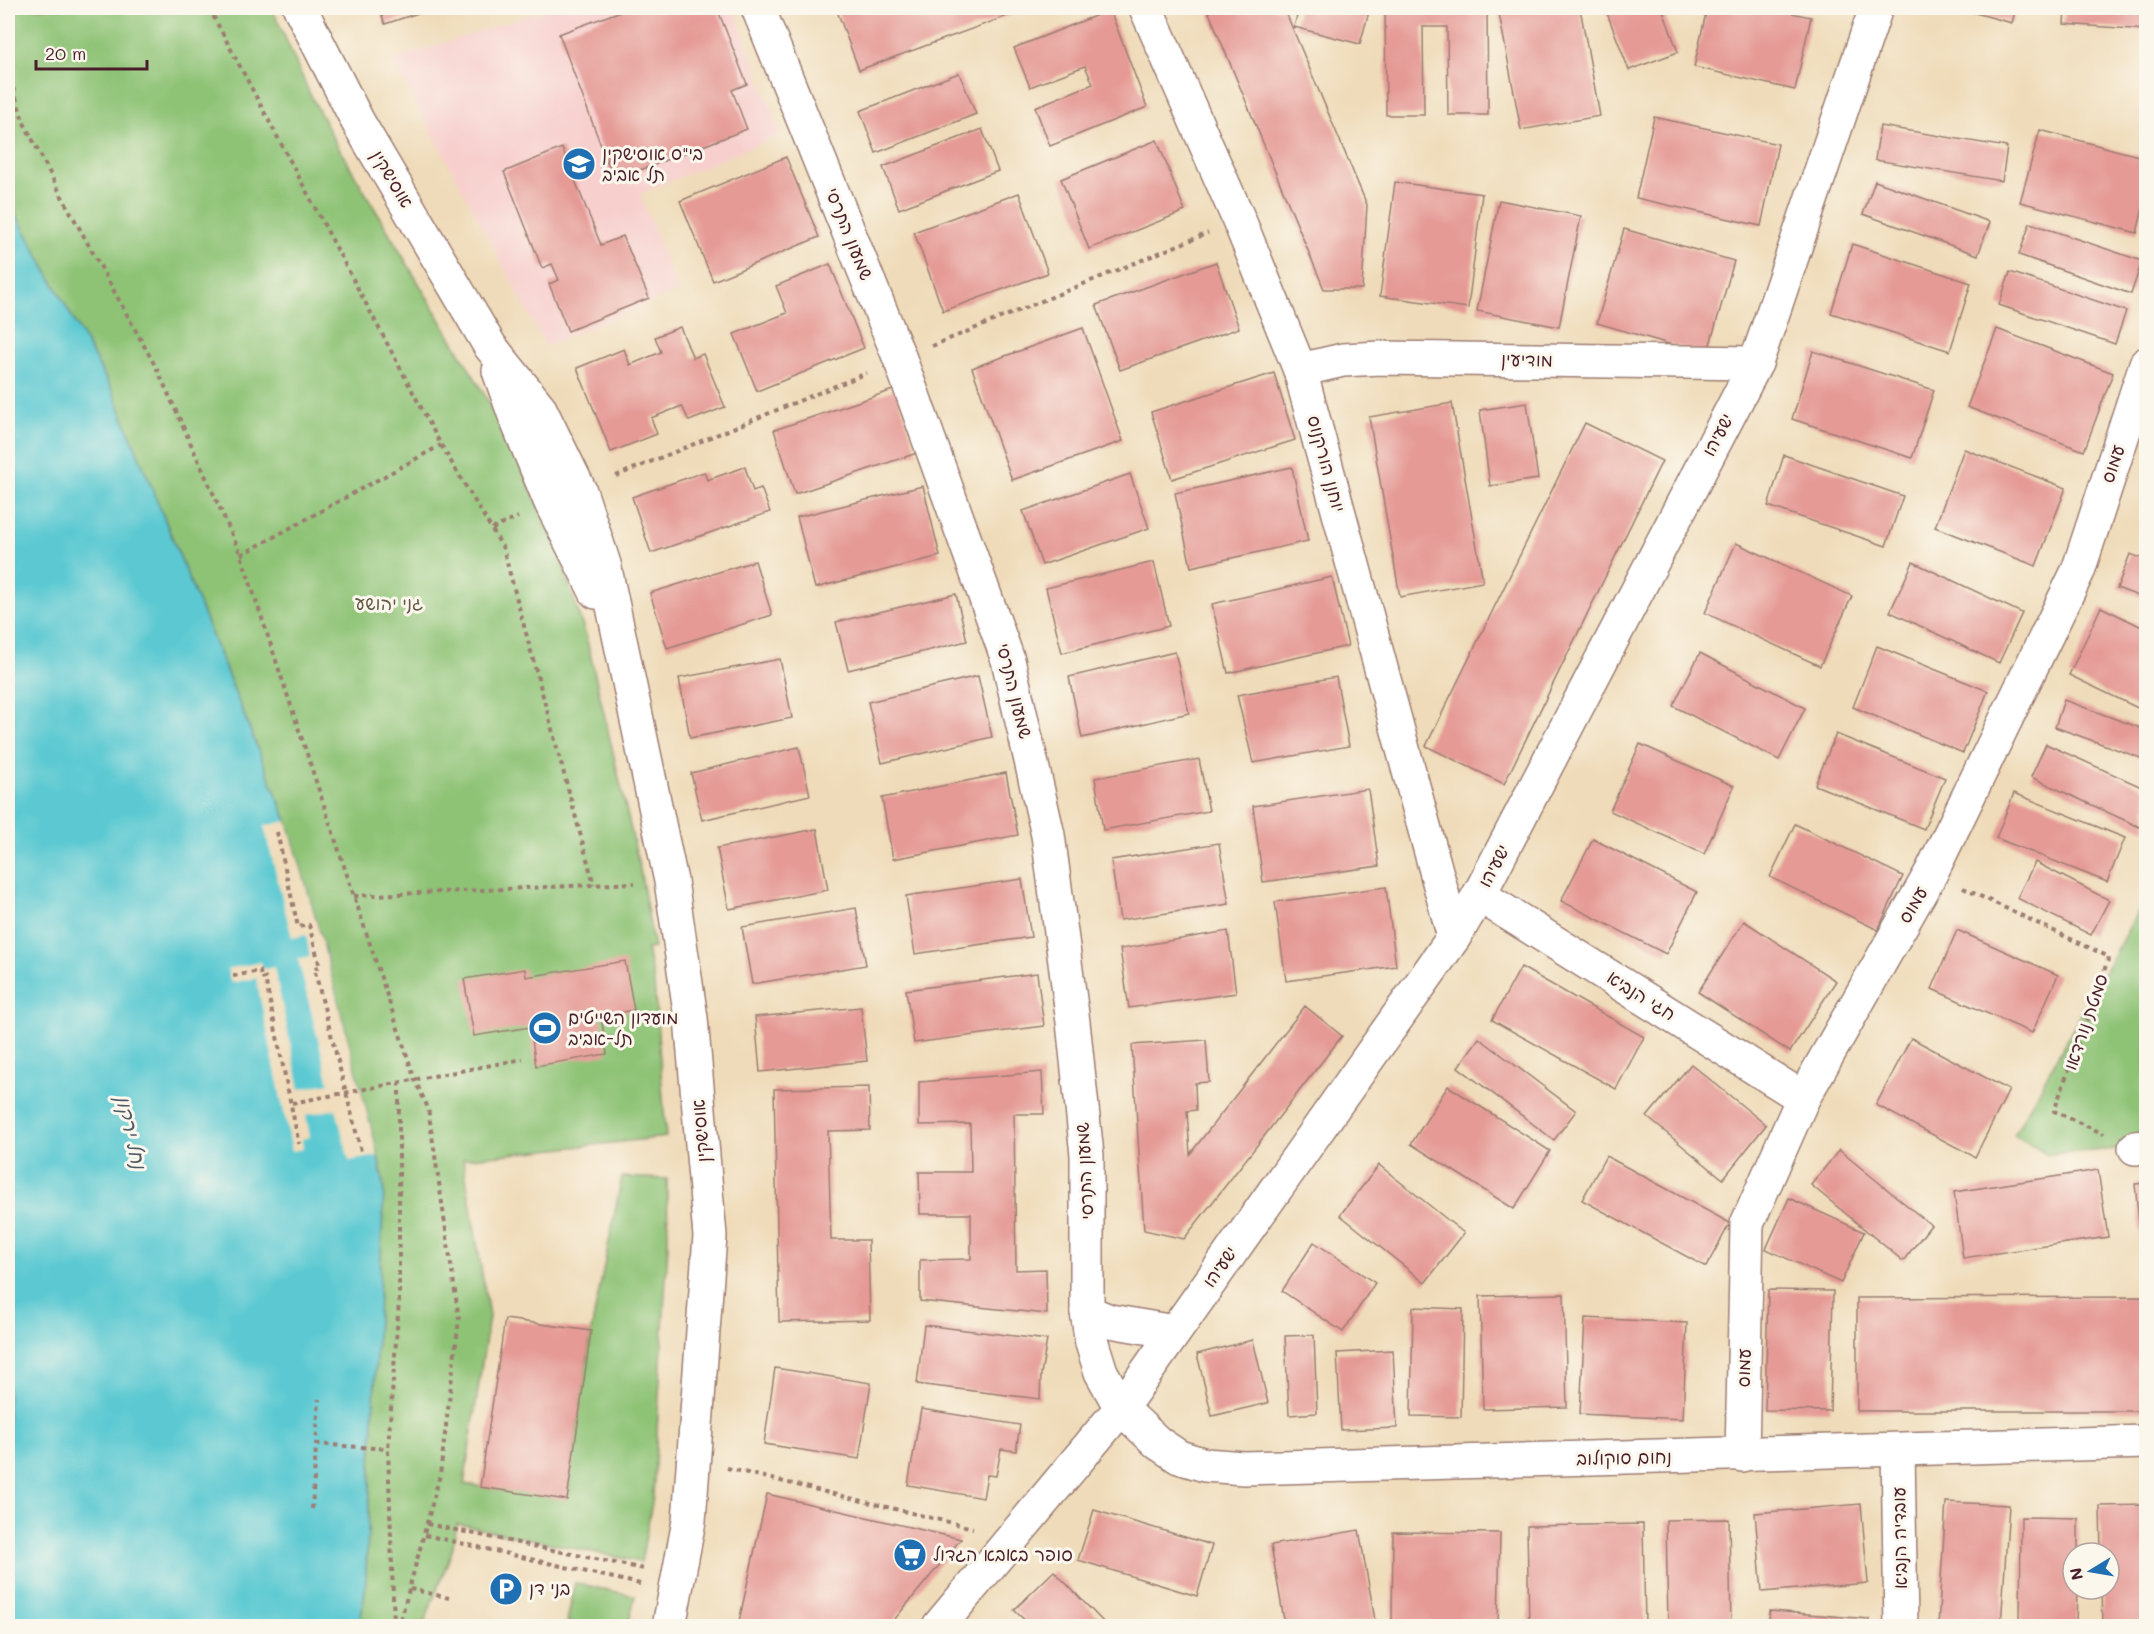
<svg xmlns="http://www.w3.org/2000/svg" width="2154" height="1634" viewBox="0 0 2154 1634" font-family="Mali,'Playpen Sans Hebrew',sans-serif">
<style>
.built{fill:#f7d0ce}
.green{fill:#8ec376;stroke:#6c7150;stroke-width:1.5}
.water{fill:#5cc9d2;stroke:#53747e;stroke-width:1.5}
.pier{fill:#efdbb9}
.building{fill:#e59a95}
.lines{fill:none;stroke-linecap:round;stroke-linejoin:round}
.minor-casing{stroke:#9c7d72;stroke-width:36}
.path{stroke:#9c7d72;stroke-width:4;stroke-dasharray:4.5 4.5;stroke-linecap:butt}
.minor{stroke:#fff;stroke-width:33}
.labels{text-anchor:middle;stroke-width:6;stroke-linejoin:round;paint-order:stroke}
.poi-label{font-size:18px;fill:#4a1f2b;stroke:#fbf7ec;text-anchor:start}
.street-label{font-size:18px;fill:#4a1f2b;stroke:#fbf7ec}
.park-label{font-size:18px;fill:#625845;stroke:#fbf7ec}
.water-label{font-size:20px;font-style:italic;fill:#505a65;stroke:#fbf7ec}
</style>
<rect width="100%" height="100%" fill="#fbf7ec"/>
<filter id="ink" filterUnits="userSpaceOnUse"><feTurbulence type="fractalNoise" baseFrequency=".0167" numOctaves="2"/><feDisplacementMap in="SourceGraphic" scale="12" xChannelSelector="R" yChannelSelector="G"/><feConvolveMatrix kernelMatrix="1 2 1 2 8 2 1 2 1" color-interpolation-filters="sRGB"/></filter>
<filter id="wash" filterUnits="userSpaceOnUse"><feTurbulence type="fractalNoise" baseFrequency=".008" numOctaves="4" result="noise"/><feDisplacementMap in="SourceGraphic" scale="24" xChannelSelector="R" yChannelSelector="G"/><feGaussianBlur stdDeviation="1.35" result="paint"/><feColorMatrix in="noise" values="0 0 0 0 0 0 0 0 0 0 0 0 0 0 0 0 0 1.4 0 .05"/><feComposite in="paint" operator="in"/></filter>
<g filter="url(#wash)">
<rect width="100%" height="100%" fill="#efdbb9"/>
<polygon class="built" points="550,8 733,8 781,134 640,194 678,291 546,346 393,60"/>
<g class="green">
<polygon points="8,8 272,8 308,90 337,145 482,390 511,444 555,542 586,636 640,869 654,948 647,949 654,983 666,1137 463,1159 489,1316 464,1484 567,1499 591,1331 622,1177 667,1179 668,1243 653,1497 641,1562 457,1524 452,1551 423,1626 359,1626 365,1592 384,1188 378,1156 323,945 287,821 113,392 8,200"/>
<polygon points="2146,897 2146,1147 2048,1154 2014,1135"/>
<polygon points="575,1583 635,1596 628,1626 588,1626 567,1622"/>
</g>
<polygon class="water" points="8,200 113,392 287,821 323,945 378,1156 384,1188 365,1592 359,1626 8,1626"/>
<polygon class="pier" points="287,821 323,945 378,1156 349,1161 336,1109 306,1115 310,1137 302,1139 303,1149 292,1151 256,978 231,983 227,969 261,962 263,969 274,967 300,1089 329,1083 298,959 310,956 306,935 292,938 264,826"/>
<g id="blocks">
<g class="building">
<polygon points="379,8 433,8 385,24"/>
<polygon points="629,8 717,8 747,84 732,90 747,129 614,180 559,34"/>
<polygon points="836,8 1029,8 859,70"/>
<polygon points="1207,8 1284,8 1367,205 1362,289 1324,289"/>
<polygon points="1299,8 1370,8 1360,44 1294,27"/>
<polygon points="1385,8 1487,8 1488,115 1448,115 1447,27 1423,27 1424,115 1386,115"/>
<polygon points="1498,8 1580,8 1600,116 1521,130"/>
<polygon points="1605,8 1662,8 1678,52 1629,70"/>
<polygon points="1707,8 1767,8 1811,17 1795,90 1694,67"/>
<polygon points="1957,8 2016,8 2012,23"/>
<polygon points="2065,8 2146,8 2146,30 2064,24"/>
<polygon points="1110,10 1147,107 1050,146 1035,107 1093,84 1085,66 1030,87 1014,48"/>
<polygon points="959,73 976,114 876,153 860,111"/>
<polygon points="1654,117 1778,144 1761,226 1636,198"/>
<polygon points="1880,126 2007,147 2002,181 1875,160"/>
<polygon points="982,129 998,171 899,209 883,167"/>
<polygon points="2040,130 2146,158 2146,196 2137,233 2020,202"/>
<polygon points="1157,140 1185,211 1089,249 1061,179"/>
<polygon points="562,148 601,245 623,236 649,298 568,331 549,284 559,280 552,264 542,268 504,172"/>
<polygon points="786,157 819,237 713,281 680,201"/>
<polygon points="1875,181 1990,222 1978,255 1863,214"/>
<polygon points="1395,182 1482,194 1468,308 1380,296"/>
<polygon points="1019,193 1048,273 943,311 914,232"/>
<polygon points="1499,200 1581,216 1559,327 1477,311"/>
<polygon points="2030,223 2142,261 2131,294 2019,255"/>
<polygon points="1624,229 1734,261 1707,355 1597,323"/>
<polygon points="1852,244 1971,283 1950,351 1831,313"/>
<polygon points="1216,262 1239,328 1120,370 1096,305"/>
<polygon points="830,264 864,348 757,391 734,334 787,313 776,286"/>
<polygon points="2010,272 2126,311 2115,344 1999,305"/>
<polygon points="680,327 693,358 703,354 725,407 689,421 682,406 651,418 657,434 611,452 577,368 624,349 630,365 661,352 655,337"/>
<polygon points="1083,328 1123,441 1012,480 972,368"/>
<polygon points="1997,329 2113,373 2084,451 1967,407"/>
<polygon points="1813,351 1934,390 1912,458 1792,419"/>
<polygon points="1274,373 1295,440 1172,479 1151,412"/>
<polygon points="896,389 917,453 795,494 774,430"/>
<polygon points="1452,403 1483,582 1400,597 1369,417"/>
<polygon points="1527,403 1538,479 1490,486 1480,410"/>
<polygon points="1585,423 1662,461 1504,784 1426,746"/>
<polygon points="1964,449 2066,488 2036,566 1935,527"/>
<polygon points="1784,455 1903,496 1886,546 1768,506"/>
<polygon points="745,467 753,491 761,488 770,512 651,553 632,497 704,472 707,480"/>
<polygon points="1292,467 1308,541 1191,567 1175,493"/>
<polygon points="1130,474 1149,528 1042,565 1023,511"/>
<polygon points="923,486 940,556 815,588 797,517"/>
<polygon points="1736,543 1852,596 1820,666 1705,613"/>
<polygon points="2130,554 2146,560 2146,599 2117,588"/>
<polygon points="755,561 772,615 667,648 650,593"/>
<polygon points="1154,562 1169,626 1062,653 1046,588"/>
<polygon points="1913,562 2022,613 1999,663 1890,612"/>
<polygon points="1332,577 1348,646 1228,673 1212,604"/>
<polygon points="956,594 967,641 848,670 836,622"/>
<polygon points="2101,607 2146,629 2146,712 2069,675"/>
<polygon points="1877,646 1988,691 1963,753 1853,707"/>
<polygon points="1175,652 1189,713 1082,738 1069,677"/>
<polygon points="1700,653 1805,708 1779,760 1673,706"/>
<polygon points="780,659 792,718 690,738 679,678"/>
<polygon points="978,676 992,737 882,763 868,702"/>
<polygon points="1336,677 1349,746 1253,763 1237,695"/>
<polygon points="2064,700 2146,730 2146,760 2055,727"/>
<polygon points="1836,734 1945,778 1924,829 1815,785"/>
<polygon points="1640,744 1734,786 1704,854 1610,811"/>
<polygon points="2046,744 2146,789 2146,830 2031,777"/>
<polygon points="799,747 810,795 702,820 691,773"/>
<polygon points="1199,759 1209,811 1103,830 1095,778"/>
<polygon points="1006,773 1018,835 893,859 882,798"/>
<polygon points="1368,789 1379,866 1263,882 1253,806"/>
<polygon points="2014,793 2125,838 2107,882 1996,838"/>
<polygon points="1795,824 1903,876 1878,930 1770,877"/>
<polygon points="817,829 828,890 729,909 717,848"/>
<polygon points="1593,839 1697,892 1666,954 1561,901"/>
<polygon points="1219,843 1229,904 1120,920 1111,860"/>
<polygon points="2035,862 2109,900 2091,935 2017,898"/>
<polygon points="1022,879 1031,937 915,954 906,896"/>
<polygon points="1386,887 1396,966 1286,981 1275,902"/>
<polygon points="856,908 866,965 752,984 742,927"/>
<polygon points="1744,921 1836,981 1790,1052 1698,992"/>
<polygon points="1957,930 2058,975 2032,1033 1932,989"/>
<polygon points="1228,931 1236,993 1129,1008 1120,949"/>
<polygon points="625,961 634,1010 601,1016 607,1054 536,1066 530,1027 474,1036 464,979 525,969 526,977"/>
<polygon points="1521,967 1644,1037 1616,1089 1492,1020"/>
<polygon points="1037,973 1044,1026 914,1043 906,990"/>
<polygon points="1305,1006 1342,1036 1184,1239 1144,1230 1132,1045 1206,1040 1209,1082 1195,1083 1196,1110 1187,1111 1190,1154"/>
<polygon points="861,1007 867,1061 760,1072 755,1017"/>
<polygon points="1479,1038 1576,1111 1554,1140 1458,1067"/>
<polygon points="1911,1038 2009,1090 1975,1157 1876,1105"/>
<polygon points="1691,1064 1766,1125 1723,1179 1647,1117"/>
<polygon points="1042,1072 1044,1114 1014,1114 1016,1270 1046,1269 1047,1314 920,1301 920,1260 971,1259 971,1214 920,1214 919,1172 971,1172 970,1124 919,1125 919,1082"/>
<polygon points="1448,1086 1550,1151 1514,1209 1411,1144"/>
<polygon points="869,1087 870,1130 828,1131 831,1240 868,1240 870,1320 779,1322 774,1089"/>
<polygon points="1839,1150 1931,1225 1903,1261 1811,1185"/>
<polygon points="1606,1156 1730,1223 1706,1267 1582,1200"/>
<polygon points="1379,1165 1464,1233 1425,1283 1340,1215"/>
<polygon points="2098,1170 2108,1237 1963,1258 1954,1192"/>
<polygon points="2146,1183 2146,1251 2142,1251 2135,1184"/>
<polygon points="1789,1198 1864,1232 1841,1283 1766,1249"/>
<polygon points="1314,1242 1375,1283 1343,1332 1282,1291"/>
<polygon points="1768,1290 1833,1291 1830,1411 1765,1410"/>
<polygon points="1564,1294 1567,1407 1483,1409 1480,1296"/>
<polygon points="2146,1297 2146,1411 1857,1411 1857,1298"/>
<polygon points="1413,1307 1463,1309 1461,1417 1411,1416"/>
<polygon points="1585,1318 1687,1323 1683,1419 1580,1414"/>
<polygon points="505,1319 591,1331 567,1500 480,1487"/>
<polygon points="924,1325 1047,1340 1041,1374 1040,1399 917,1384"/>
<polygon points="1314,1335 1317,1413 1289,1415 1285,1336"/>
<polygon points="1253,1340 1268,1403 1212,1416 1197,1354"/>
<polygon points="1393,1350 1397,1428 1341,1430 1337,1353"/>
<polygon points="775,1368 871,1383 859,1459 764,1444"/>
<polygon points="921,1409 1020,1425 1016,1451 1001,1449 996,1476 987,1475 983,1498 908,1485"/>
<polygon points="767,1494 961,1539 889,1626 738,1626"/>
<polygon points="1946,1502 2009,1505 2001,1626 1938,1626"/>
<polygon points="1861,1504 1868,1583 1762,1592 1755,1513"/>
<polygon points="2146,1505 2146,1626 2103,1626 2102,1589 2109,1589 2109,1553 2101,1553 2100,1506"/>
<polygon points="1094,1510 1212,1545 1197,1596 1078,1560"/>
<polygon points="2021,1517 2078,1518 2078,1553 2073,1553 2073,1589 2077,1589 2076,1626 2020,1626"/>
<polygon points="1729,1519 1731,1626 1668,1626 1666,1520"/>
<polygon points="1643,1524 1645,1626 1529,1626 1527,1526"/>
<polygon points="1359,1530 1375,1620 1337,1626 1285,1626 1271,1545"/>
<polygon points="1393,1532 1500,1533 1498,1626 1392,1626"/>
<polygon points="1054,1571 1107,1626 1031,1626 1014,1610"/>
<polygon points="1770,1611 1869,1619 1868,1626 1768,1626"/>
</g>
</g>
</g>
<g filter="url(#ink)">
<use href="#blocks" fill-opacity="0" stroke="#9c7d72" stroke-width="1.5"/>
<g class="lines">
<defs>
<g id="minor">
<polyline points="300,8 358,122 490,346 539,407 580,491 604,564 671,881 691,1018 710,1236 689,1521 669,1626"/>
<polyline points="758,8 900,359 1008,660 1048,835 1073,1022 1087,1155 1087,1312 1092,1343 1101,1372 1121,1408 1158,1443 1179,1457 1205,1465 1244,1468 2146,1442"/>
<polyline points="1146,8 1239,220 1300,370 1454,937"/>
<polyline points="1300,370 1343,360 1380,358 1756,363"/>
<polyline points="499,371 515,416 551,503 596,592"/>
<polyline points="1479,895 1803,1098"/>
<polyline points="2135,1148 2146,1147"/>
<polyline points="1087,1312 1110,1321 1174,1332"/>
<polyline points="1898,1450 1901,1626"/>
<polyline points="1742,1455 1747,1224 1803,1098 1931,873 2078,571 2146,364"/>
<polyline points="939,1626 1121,1408 1454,937 1479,895 1756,363 1876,8"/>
</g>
</defs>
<use href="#minor" class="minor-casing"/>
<g class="path">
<polyline points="209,8 441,445 503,548 594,885"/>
<polyline points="8,71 23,121 60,193 158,371 241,555 415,1080 428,1108 459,1319 440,1475 399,1626"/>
<polyline points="932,346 1208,233"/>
<polyline points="616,476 867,373"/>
<polyline points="492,529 518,517"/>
<polyline points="241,555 441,445"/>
<polyline points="277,832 298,927 309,925 320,967 314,968 361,1151"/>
<polyline points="1963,888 2109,957 2054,1111 2104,1134"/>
<polyline points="354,896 635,883"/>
<polyline points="233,976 260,971 261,979 265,978 299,1144"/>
<polyline points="292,1103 523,1059"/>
<polyline points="316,1444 388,1449"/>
<polyline points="727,1468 973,1528"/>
<polyline points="312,1509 319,1399"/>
<polyline points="427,1524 644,1569"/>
<polyline points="425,1535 640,1584"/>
<polyline points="410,1589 449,1598"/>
<polyline points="394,1626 388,1449 399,1301 399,1083"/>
</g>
<use href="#minor" class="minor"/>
</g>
</g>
<defs>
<symbol id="school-disc" viewBox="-11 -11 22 22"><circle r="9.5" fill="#1f6fb2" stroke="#fbf7ec"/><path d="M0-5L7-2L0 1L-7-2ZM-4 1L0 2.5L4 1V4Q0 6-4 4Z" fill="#fff"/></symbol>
<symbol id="stadium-disc" viewBox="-11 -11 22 22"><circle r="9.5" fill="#1f6fb2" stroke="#fbf7ec"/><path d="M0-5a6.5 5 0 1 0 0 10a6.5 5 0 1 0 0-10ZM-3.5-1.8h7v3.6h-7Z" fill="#fff"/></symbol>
<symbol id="supermarket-disc" viewBox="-11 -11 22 22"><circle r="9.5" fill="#1f6fb2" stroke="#fbf7ec"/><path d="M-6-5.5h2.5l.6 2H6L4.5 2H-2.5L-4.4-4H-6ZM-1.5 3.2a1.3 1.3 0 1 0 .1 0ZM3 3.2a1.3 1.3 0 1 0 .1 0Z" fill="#fff"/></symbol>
<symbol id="parking-disc" viewBox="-11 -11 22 22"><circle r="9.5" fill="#1f6fb2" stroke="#fbf7ec"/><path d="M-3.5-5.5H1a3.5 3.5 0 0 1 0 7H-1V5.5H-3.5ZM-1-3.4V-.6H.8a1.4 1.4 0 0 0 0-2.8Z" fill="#fff"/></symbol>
</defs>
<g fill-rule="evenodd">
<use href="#school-disc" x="560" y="145" width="38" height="38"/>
<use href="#stadium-disc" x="526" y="1009" width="38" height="38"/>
<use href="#supermarket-disc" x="891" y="1536" width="38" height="38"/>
<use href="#parking-disc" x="487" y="1570" width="38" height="38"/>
</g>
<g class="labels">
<g class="poi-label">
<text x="602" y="160">בי"ס אוסישקין<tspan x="602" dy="21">תל אביב</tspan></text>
<text x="568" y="1024">מועדון השייטים<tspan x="568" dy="21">תל-אביב</tspan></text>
<text x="933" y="1561">סופר באבא הגדול</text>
<text x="529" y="1595">בני דן</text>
</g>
<g class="street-label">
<text transform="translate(392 179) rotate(59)" y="6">אוסישקין</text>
<text transform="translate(849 234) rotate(68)" y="6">שמעון התרסי</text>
<text transform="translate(1527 360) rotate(1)" y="6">מודיעין</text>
<text transform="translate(1718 435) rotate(-62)" y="6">ישעיהו</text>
<text transform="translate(1326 464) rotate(75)" y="6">יוחנן הורקנוס</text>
<text transform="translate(2113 464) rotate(-72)" y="6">עמוס</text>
<text transform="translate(1014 691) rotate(76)" y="6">שמעון התרסי</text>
<text transform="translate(1494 866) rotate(-62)" y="6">ישעיהו</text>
<text transform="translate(1913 905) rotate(-60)" y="6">עמוס</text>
<text transform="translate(1641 996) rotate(32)" y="6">חגי הנביא</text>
<text transform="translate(2086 1022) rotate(-71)" y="6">סמטת נורדאו</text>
<text transform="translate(701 1131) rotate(-95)" y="6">אוסישקין</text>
<text transform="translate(1085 1171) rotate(-93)" y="6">שמעון התרסי</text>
<text transform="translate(1220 1267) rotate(-55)" y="6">ישעיהו</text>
<text transform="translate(1744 1368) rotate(-89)" y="6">עמוס</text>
<text transform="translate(1624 1458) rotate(-1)" y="6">נחום סוקולוב</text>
<text transform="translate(1900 1538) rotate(-91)" y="6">עובדיה הנביא</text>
</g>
<g class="park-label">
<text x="389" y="610">גני יהושע</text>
</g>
<g class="water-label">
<text transform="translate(131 1132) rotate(77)" y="7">נחל ירקון</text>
</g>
</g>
<rect width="2154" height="1634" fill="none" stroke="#fbf7ec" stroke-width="30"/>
<g transform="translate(2091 1571) rotate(259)"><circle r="28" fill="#fbf7ec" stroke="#b4a19f" stroke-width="1.5"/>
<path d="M0-4.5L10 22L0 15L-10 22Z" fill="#1f6fb2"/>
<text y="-9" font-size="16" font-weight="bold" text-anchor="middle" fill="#4a1f2b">N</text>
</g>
<path d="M36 60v9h111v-9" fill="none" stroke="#4a1f2b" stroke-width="3"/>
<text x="45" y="60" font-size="18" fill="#4a1f2b" stroke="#fbf7ec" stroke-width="4.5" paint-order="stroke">20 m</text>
</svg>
